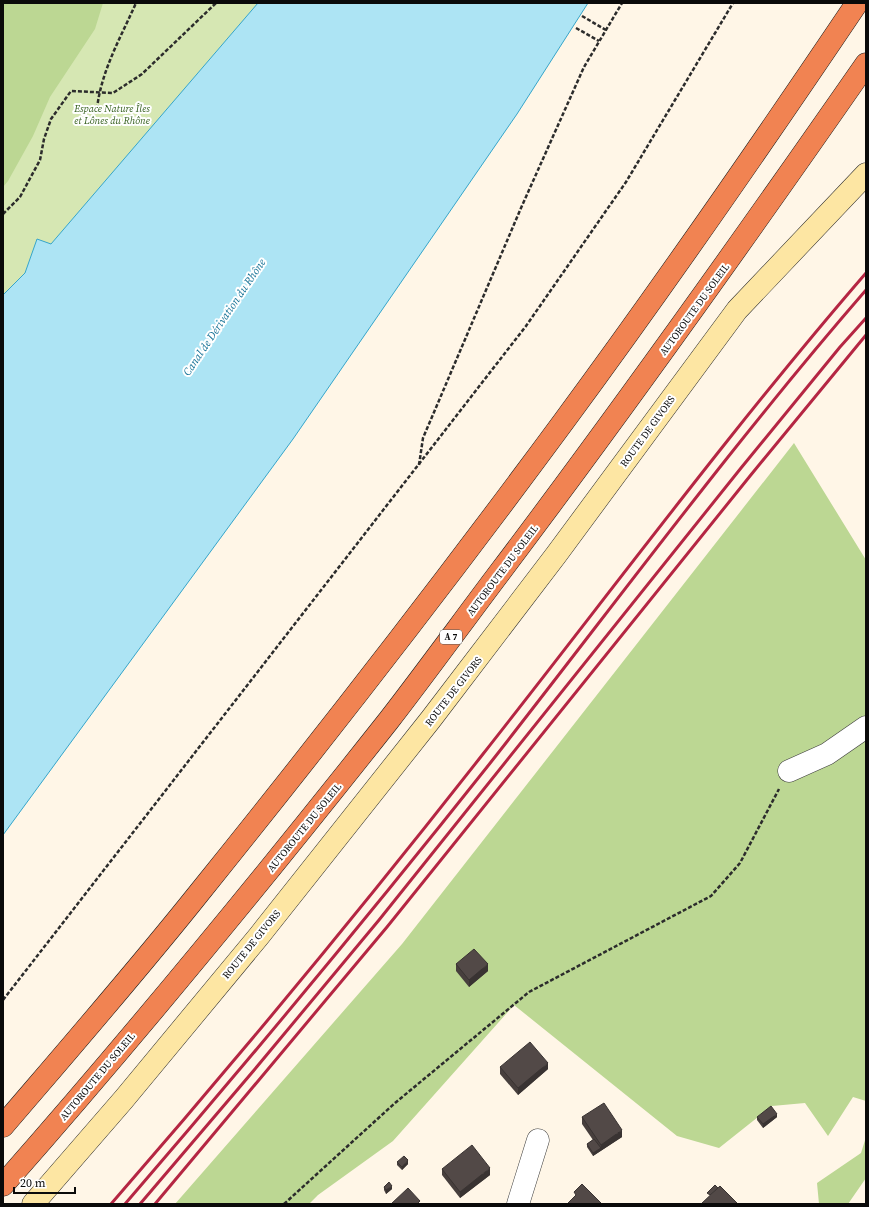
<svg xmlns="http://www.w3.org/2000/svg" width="869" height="1207" viewBox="0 0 869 1207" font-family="'Source Serif 4',serif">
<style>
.green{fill:#d6e7b3}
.forest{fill:#bcd793}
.water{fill:#ade4f4;stroke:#36a5ca}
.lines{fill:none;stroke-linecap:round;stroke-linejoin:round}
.minor-casing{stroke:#3d3d3d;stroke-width:23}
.secondary-casing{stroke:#2c2c2c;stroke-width:23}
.motorway-casing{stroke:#1b1b1b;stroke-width:23}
.path{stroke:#2c2c2c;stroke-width:2.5;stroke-dasharray:4 2;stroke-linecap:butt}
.minor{stroke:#fff;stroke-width:22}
.secondary{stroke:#fde6a3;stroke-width:22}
.motorway{stroke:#f18352;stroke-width:22}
.rail{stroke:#b52643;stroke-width:3}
.wall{fill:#473f3d}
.shaded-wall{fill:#393332}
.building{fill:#524947;stroke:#393332}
.labels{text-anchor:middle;stroke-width:4;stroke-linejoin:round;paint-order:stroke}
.shield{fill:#fff;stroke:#545454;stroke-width:1}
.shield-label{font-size:9px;font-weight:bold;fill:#0a0a0a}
.park-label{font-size:10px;font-style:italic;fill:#345f1d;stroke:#fff}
.street-label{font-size:10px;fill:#0a0a0a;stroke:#fff}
.water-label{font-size:11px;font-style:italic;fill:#177397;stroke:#fff}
</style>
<rect width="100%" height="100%" fill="#fff6e7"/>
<polygon class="green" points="3,3 335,3 3,434"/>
<g class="forest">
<polygon points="3,3 103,3 95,29 50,97 33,136 8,181 3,187"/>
<polygon points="794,443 866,560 866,1101 853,1097 828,1136 805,1103 772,1106 719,1148 677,1136 514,1005 393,1141 318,1195 309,1204 175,1204 402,944"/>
<polygon points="866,1137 866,1178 848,1204 819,1204 817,1183 861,1153"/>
</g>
<polygon class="water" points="258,3 588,3 517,114 293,439 3,835 3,295 25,273 37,239 51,244"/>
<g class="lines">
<defs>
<g id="minor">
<polyline points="789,771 827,754 866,727"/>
<polyline points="518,1204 538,1140"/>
</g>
<polyline id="secondary" points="33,1204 124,1099 259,936 431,719 556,555 737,310 866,174"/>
<g id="motorway">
<path d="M 3,1126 C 69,1049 136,972 199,893 C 324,738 446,581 564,421 C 665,284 762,144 857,3"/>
<path d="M 3,1185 C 136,1034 264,878 389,720 C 427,671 463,621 500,572 C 626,405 747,235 866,64"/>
</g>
</defs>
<use href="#minor" class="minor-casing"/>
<use href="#secondary" class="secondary-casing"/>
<use href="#motorway" class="motorway-casing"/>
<g class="path">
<polyline points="582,16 606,30"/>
<polyline points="576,28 599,41"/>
<path d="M 97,109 C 101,71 121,37 136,3"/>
<polyline points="3,214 20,197 40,160 44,139 51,119 71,91 113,93 142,74 216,3"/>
<polyline points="419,465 423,438 521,208 584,67 622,3"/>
<polyline points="3,1000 526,326 626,182 733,3"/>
<polyline points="284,1204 395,1103 529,992 711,896 740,863 779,789"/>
</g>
<use href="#minor" class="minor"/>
<use href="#secondary" class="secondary"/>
<use href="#motorway" class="motorway"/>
<g class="rail">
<path d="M 111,1204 C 239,1057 363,907 483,754 C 610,593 732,428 866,273"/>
<path d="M 125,1204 C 250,1059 372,912 491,762 C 615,604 734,442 866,290"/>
<polyline points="140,1204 255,1069 379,920 741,468 840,347 866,318"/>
<polyline points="155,1204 387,927 750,476 866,335"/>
</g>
</g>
<g class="wall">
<polygon points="456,964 488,971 469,987 456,971"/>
<polygon points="500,1067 548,1069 518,1095 500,1074"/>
<polygon points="582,1117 622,1137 593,1156 587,1147 587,1144 593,1140 582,1124"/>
<polygon points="757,1117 777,1117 763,1128 757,1120"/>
<polygon points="397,1162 408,1164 402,1170 397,1165"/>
<polygon points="442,1169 490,1175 460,1198 442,1175"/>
<polygon points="384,1187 392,1189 386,1194 384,1190"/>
</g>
<g class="shaded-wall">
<polygon points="488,964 488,971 469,987 469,980"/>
<polygon points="548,1063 548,1069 518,1095 518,1088"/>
<polygon points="777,1114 777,1117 763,1128 763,1124"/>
<polygon points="622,1130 622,1137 593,1156 593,1153 601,1148 601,1145"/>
<polygon points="408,1160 408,1164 402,1170 402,1167"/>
<polygon points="490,1168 490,1175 460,1198 460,1192"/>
<polygon points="392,1186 392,1189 386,1194 386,1190"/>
</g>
<g class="building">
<polygon points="474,949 488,964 469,980 456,964"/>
<polygon points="530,1042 548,1063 518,1088 500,1067"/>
<polygon points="604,1103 622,1130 601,1145 582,1117"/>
<polygon points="771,1106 777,1114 763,1124 757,1117"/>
<polygon points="594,1139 601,1148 593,1153 587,1144"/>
<polygon points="472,1145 490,1168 460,1192 442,1169"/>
<polygon points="404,1156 408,1160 402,1167 397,1162"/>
<polygon points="389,1182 392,1186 386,1190 384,1187"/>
<polygon points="582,1184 602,1204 567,1204 576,1195 574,1192"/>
<polygon points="715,1185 718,1188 710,1195 707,1193"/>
<polygon points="720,1186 738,1204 701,1204"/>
<polygon points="408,1188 420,1201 417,1204 391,1204"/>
</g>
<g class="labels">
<rect class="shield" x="440" y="630" width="22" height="14" rx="3"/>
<g class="shield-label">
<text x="451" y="640">A 7</text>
</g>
<g class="park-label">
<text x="112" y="112">Espace Nature Îles<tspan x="112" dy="12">et Lônes du Rhône</tspan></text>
</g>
<g class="street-label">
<text transform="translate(694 309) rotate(-54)" y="4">AUTOROUTE DU SOLEIL</text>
<text transform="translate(647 431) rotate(-54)" y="4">ROUTE DE GIVORS</text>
<text transform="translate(502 570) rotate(-53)" y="4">AUTOROUTE DU SOLEIL</text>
<text transform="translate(453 691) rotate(-52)" y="4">ROUTE DE GIVORS</text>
<text transform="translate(304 827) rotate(-51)" y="4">AUTOROUTE DU SOLEIL</text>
<text transform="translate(251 944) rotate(-51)" y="4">ROUTE DE GIVORS</text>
<text transform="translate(97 1076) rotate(-50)" y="4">AUTOROUTE DU SOLEIL</text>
</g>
<g class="water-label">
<text transform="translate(224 317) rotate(-56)" y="4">Canal de Dérivation du Rhône</text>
</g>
</g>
<rect width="869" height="1207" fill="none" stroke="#0a0a0a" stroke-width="8"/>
<path d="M14 1187v6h61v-6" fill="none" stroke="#0a0a0a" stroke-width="2"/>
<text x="20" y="1187" font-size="12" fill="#0a0a0a" stroke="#ffffff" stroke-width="3" paint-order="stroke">20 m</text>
</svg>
